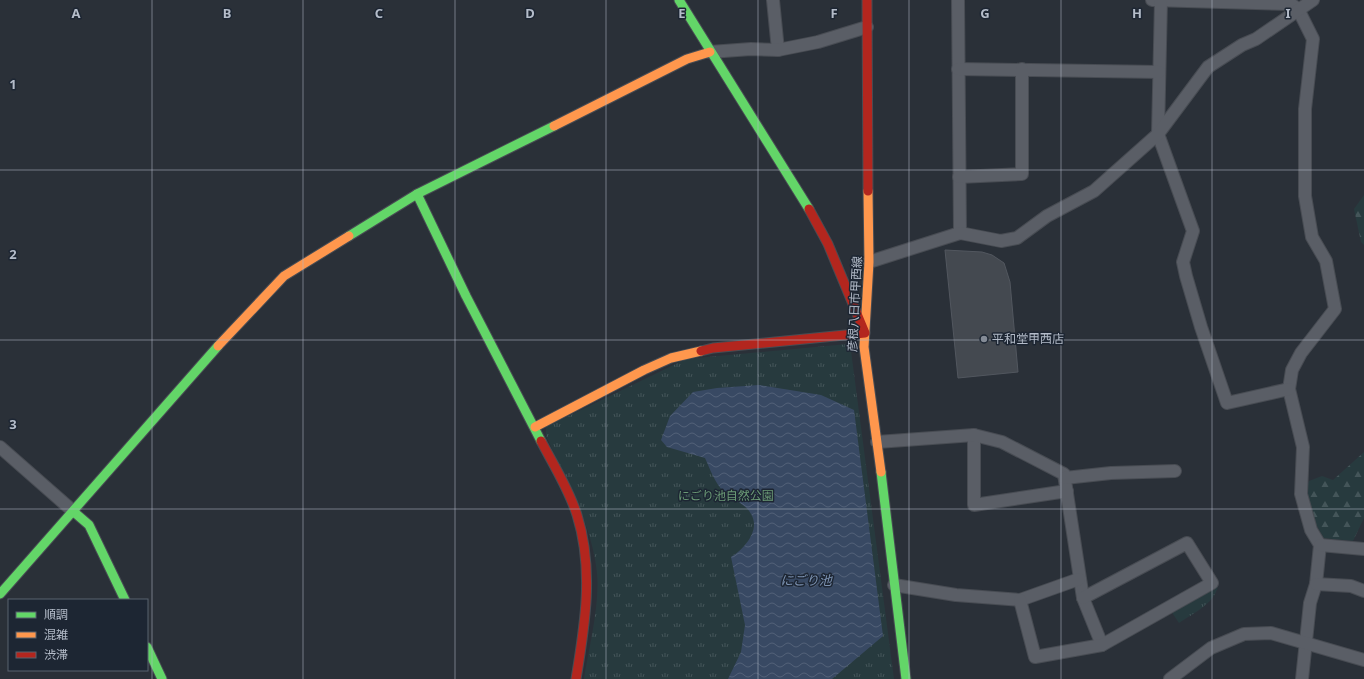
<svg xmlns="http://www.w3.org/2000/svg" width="1364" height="679" viewBox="0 0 1364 679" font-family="'Noto Sans','Noto Sans JP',sans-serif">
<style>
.grass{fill:url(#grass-tufts)}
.forest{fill:url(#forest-firs)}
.water{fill:url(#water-waves)}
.building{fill:#444950;stroke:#52575f}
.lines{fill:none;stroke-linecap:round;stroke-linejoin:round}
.street-casing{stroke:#484c53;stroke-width:14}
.fast-casing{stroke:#484c53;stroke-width:11}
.slow-casing{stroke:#484c53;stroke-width:11}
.jam-casing{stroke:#484c53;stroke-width:11}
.street{stroke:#5a5e66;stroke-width:12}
.fast{stroke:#63d668;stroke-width:9}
.slow{stroke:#ff974d;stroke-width:9}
.jam{stroke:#b3261e;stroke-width:9}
.grid{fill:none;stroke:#b4bcc9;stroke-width:1;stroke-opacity:0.55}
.poi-dot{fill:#848b96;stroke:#1d2633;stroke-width:1.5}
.labels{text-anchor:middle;stroke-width:3;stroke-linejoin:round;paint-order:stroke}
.street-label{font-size:12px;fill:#b4bcc9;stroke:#1d2633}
.poi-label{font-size:12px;fill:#b4bcc9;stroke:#1d2633;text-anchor:start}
.park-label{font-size:12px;fill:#6b9a76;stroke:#1d2633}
.water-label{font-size:13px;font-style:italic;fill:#7c92b1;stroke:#1d2633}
.grid-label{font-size:13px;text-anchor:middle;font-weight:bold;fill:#b4bcc9;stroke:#1d2633;stroke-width:3;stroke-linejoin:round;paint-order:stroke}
</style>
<defs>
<pattern id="grass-tufts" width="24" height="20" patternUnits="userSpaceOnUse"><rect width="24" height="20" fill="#273a3e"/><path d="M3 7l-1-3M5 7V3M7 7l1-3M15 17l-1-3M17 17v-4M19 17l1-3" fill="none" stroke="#445559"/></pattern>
<pattern id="forest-firs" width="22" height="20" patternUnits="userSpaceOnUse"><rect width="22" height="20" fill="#273a3e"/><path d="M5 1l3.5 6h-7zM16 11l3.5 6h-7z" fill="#445559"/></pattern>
<pattern id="water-waves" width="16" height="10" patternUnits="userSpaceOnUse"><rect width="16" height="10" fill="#384963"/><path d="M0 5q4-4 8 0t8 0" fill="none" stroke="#526178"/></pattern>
</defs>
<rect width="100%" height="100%" fill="#2a3038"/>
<g class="grass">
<path d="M 848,344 L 851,351 L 894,679 L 584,679 C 589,647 600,605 597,573 C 592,524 566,480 546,436 L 546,427 L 686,359 Z"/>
<path d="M 1218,583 C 1218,602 1192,614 1179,623 L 1171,611 Z"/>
</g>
<g class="forest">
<polygon points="1364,195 1364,245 1361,242 1354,209"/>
<polygon points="1364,452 1364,518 1353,541 1324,538 1311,516 1304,492 1309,481 1322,476 1333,480"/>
</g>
<path class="water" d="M 759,385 L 821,395 L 854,410 L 883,636 L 832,679 L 728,679 L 741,652 L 745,625 L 731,557 C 744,549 761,530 751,514 C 746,504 733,500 725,493 C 715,484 710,469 705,458 L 667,447 L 661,440 L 670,416 L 693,392 L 717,388 Z"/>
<polygon class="building" points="945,250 982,252 992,255 1004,263 1010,282 1018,372 958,378"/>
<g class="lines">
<defs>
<g id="street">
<polyline points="773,0 778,50"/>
<polyline points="958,0 960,233"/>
<polyline points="1152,0 1291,4 1298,9 1313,39 1305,109 1305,196 1312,237 1326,261 1335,309 1301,353 1292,370 1289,389 1303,447 1301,494 1311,530 1320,545 1316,584 1310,603 1302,679"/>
<polyline points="1161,0 1158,134 1193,231 1183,262 1186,276 1201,327 1227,403 1289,389"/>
<polyline points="710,52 751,49 778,50 818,42 867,27"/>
<polyline points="958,69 1159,72"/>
<polyline points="959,177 1022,174 1022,69"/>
<polyline points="869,262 960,233 1001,241 1017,238 1047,216 1094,191 1158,134 1208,67 1242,45 1256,39 1313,0"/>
<polyline points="974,435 974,505 1067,491"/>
<polyline points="877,442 974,435 1002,442 1064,474 1083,598 1102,645"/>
<polyline points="0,447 74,512"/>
<polyline points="1065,478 1111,473 1175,471"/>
<polyline points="1320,545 1364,549"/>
<polyline points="1316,584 1351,586 1364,591"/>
<polyline points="894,585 956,595 1020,600 1079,579"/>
<polyline points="1020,600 1035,657 1102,645 1212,583 1187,543 1083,598"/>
<polyline points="1170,679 1211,648 1244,634 1271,633 1364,660"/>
</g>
<g id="fast">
<polyline points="679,0 809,209"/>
<polyline points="417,194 466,296 541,441"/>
<polyline points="349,236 417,194 554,126"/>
<polyline points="881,472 906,679"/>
<polyline points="74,512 89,525 125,600"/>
<polyline points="0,594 218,346"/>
<polyline points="147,647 162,679"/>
</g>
<g id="slow">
<polyline points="554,126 687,59 710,52"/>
<polyline points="868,191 869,262 864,347 881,472"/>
<polyline points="218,346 284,276 349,236"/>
<polyline points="535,427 644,370 671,358 701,351"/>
</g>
<g id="jam">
<polyline points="867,0 868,191"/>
<polyline points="701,351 713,348 865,333 828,244 809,209"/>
<path d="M 541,441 C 553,464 569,489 577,515 C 594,569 585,625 576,679"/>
</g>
</defs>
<use href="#street" class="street-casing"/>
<use href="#fast" class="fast-casing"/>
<use href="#slow" class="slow-casing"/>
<use href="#jam" class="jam-casing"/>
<use href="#street" class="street"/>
<use href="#fast" class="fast"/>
<use href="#slow" class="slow"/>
<use href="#jam" class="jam"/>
</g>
<path class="grid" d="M 152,0 L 152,679M 303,0 L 303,679M 455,0 L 455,679M 606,0 L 606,679M 758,0 L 758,679M 909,0 L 909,679M 1061,0 L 1061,679M 1212,0 L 1212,679M 0,170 L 1364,170M 0,340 L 1364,340M 0,509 L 1364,509"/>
<circle class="poi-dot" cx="984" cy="339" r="4"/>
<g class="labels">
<g class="street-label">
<text transform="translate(855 304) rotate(-87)" y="4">彦根八日市甲西線</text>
</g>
<g class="poi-label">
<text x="992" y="343">平和堂甲西店</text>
</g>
<g class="park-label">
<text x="726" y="500">にごり池自然公園</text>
</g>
<g class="water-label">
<text x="806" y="585">にごり池</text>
</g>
</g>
<g class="grid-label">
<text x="76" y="18">A</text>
<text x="227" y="18">B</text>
<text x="379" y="18">C</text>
<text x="530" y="18">D</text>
<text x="682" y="18">E</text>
<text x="834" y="18">F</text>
<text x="985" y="18">G</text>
<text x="1137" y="18">H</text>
<text x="1288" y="18">I</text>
<text x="13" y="89">1</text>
<text x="13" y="259">2</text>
<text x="13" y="429">3</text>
</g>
<rect x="8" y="599" width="140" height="72" fill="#1d2633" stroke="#59626f"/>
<rect x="16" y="612" width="20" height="6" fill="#63d668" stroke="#59626f"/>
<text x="44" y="619" font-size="12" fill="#b4bcc9">順調</text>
<rect x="16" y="632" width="20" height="6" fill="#ff974d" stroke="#59626f"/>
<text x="44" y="639" font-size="12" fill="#b4bcc9">混雑</text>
<rect x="16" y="652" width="20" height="6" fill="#b3261e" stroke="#59626f"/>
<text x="44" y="659" font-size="12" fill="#b4bcc9">渋滞</text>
</svg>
